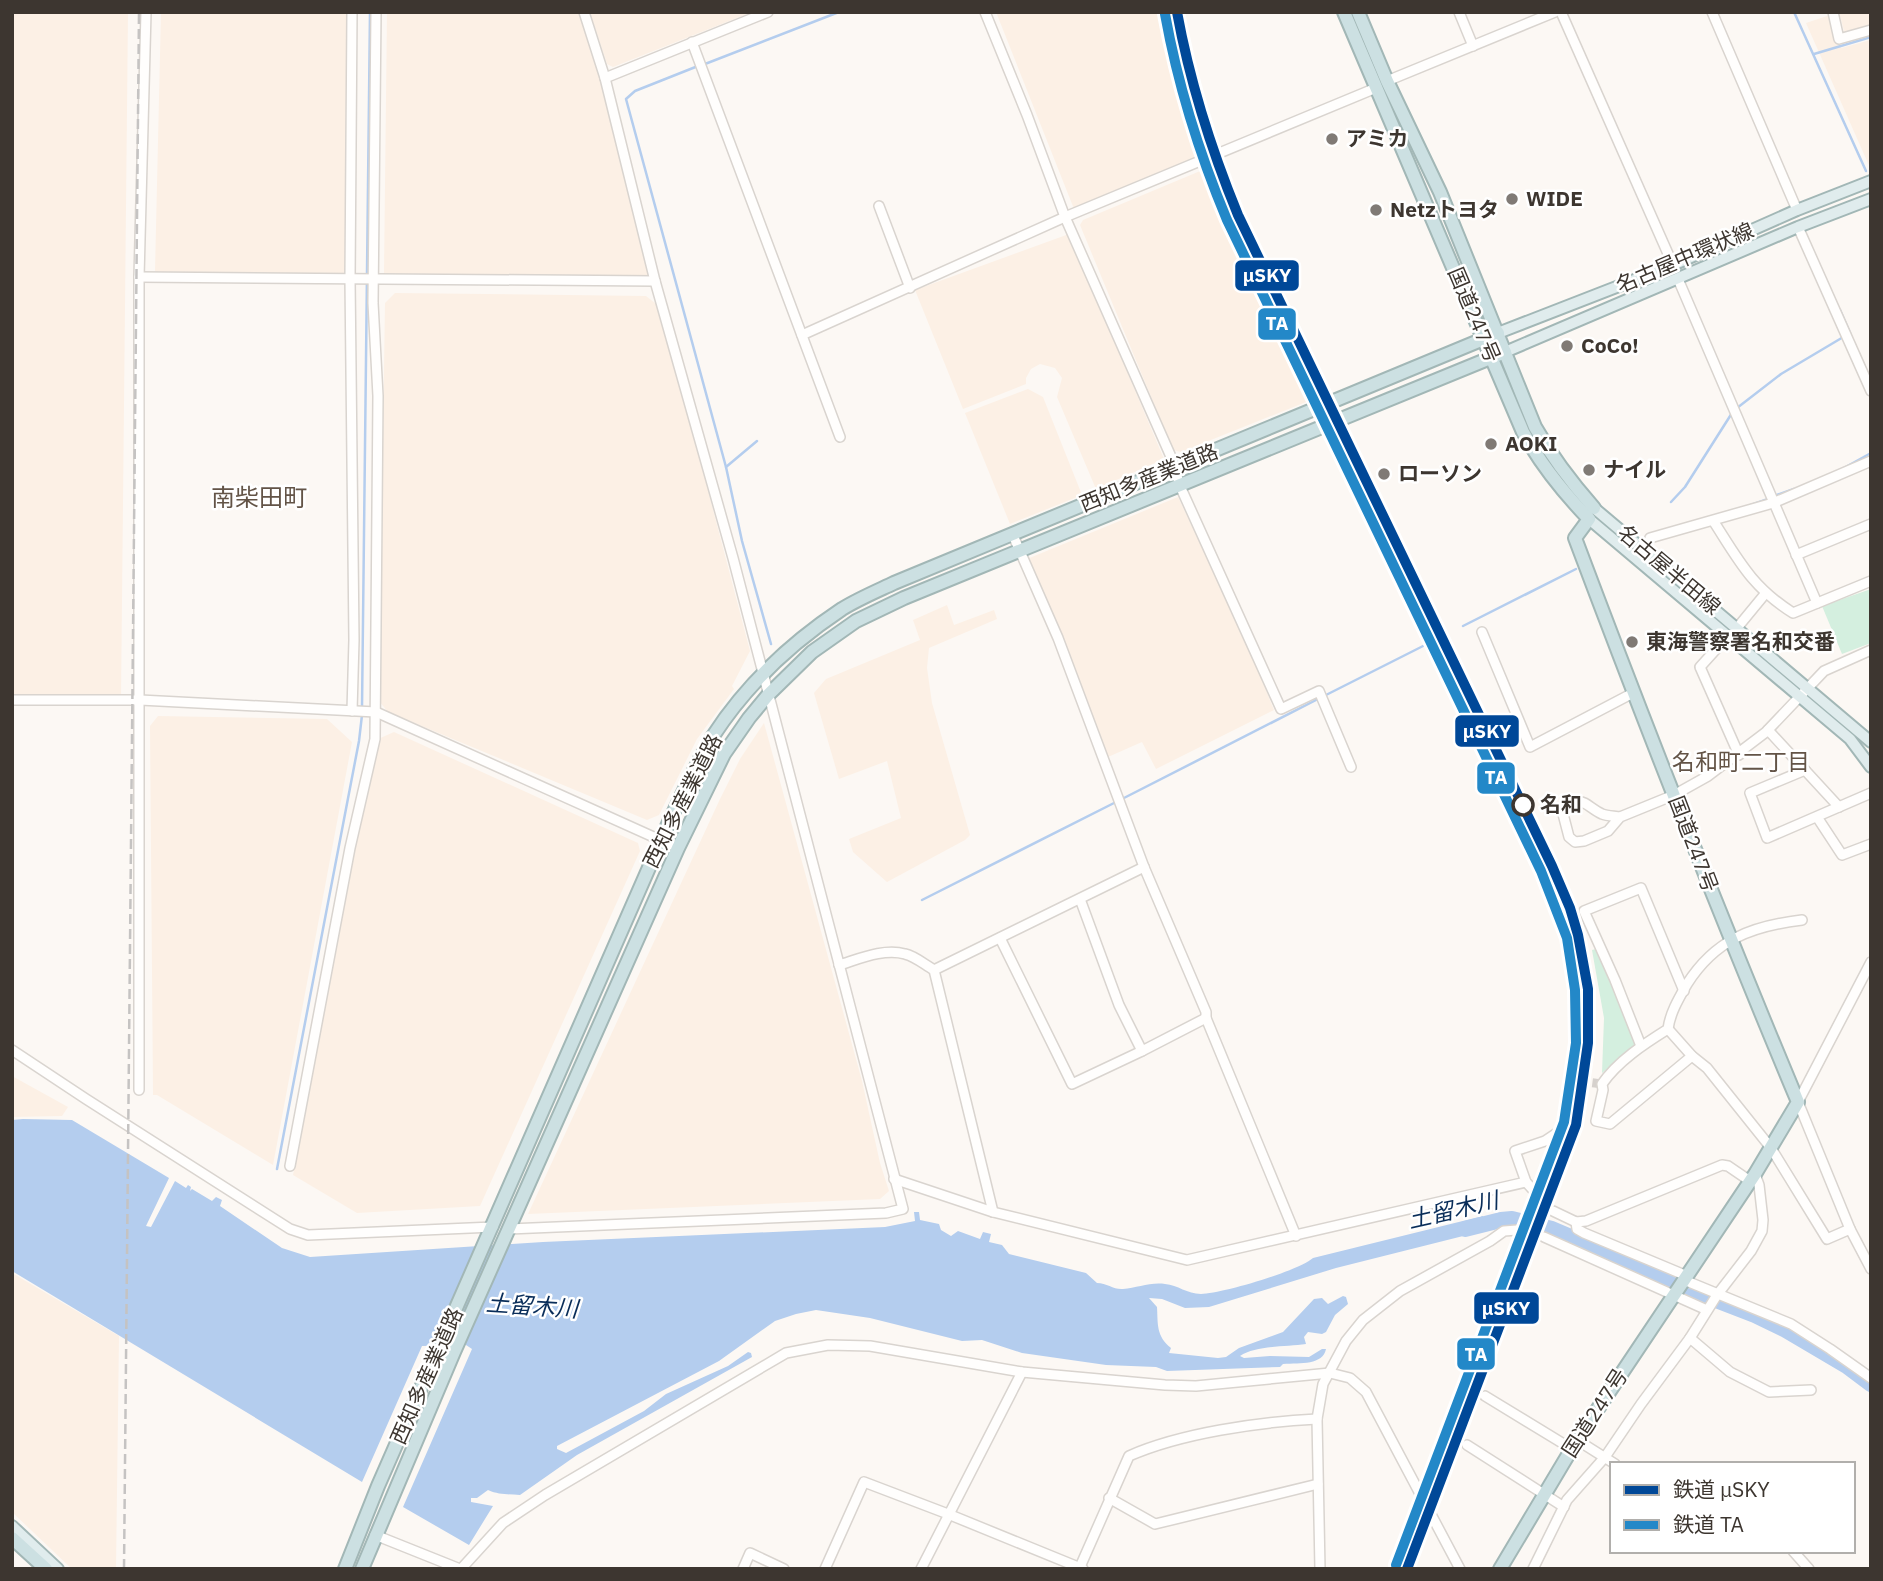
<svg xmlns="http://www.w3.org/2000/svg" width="1883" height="1581" viewBox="0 0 1883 1581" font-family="'IBM Plex Sans','Noto Sans JP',sans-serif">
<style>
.built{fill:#fcf0e5}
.green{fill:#d4efdf}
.water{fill:#b4cdee}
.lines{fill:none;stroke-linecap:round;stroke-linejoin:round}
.stream{stroke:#b4cdee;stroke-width:2.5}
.river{stroke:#b4cdee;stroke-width:16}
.minor-tunnel{stroke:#d6d1cd;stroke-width:9;stroke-dasharray:9 4.5;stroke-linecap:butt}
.minor-casing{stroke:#d9d4cf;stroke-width:12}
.major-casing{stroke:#a2b7b6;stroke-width:14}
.highway-casing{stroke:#a2b7b6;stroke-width:16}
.minor{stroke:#fffefd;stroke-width:9}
.major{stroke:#e0eced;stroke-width:10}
.highway{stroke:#cce0e2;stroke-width:12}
.rail{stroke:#c5c3c2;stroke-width:2.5;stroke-dasharray:10 5;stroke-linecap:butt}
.rail-1-casing{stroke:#fff;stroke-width:16}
.rail-2-casing{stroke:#fff;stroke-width:16}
.rail-1{stroke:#004898;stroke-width:10}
.rail-2{stroke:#2388c8;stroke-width:10}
.poi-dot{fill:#807a75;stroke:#fff;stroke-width:2.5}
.stop-dot{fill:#fff;stroke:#3d3630;stroke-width:3.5}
.labels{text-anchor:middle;stroke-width:5;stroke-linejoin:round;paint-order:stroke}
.poi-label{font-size:21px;font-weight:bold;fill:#3d3630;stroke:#fff;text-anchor:start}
.street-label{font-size:21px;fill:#3d3630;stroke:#fff}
.stop-label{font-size:21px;font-weight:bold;fill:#3d3630;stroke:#fff;text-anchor:start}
.neighbourhood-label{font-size:23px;fill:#635447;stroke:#fff}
.water-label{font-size:23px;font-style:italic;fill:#092d59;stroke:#fff}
.quarter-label{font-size:24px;fill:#635447;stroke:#fff}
.line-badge{stroke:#fff;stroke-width:2.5}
.badge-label{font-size:19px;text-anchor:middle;font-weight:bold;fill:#fff}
</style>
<rect width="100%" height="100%" fill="#fcf8f4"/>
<g class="built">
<polygon points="12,12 128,12 121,699 12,697"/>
<polygon points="161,12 356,12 351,272 342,280 163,278 155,271"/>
<polygon points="387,12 580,12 602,84 652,281 392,282 384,273"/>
<polygon points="590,12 752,12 613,67 607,64"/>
<polygon points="996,12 1162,12 1181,106 1204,164 1079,214 1076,214"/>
<polygon points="1839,12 1871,12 1871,27 1845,35"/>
<polygon points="1830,15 1841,48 1871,40 1871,170 1806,23"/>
<polygon points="1205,169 1289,342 1295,364 1311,400 1181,452 1173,450 1080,225 1083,220"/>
<polygon points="1069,234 1164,459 1096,489 1057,397 1062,378 1055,368 1040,364 1031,369 1026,378 1026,384 963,409 915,290"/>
<polygon points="395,293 646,296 660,307 750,651 732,686 734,689 697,739 659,815 647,820 388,712 379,701 385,303"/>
<polygon points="1028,389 1043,397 1082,495 1010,524 965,413"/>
<polygon points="1178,497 1244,636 1274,710 1156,769 1142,742 1108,757 1027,559"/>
<polygon points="947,605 954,625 994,610 997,619 929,648 927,668 932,703 970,835 965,840 887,882 853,852 849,839 901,818 887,761 839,779 814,693 826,679 920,640 913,620"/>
<polygon points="158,716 327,719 352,742 273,1165 157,1095 153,1095 150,726"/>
<polygon points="764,723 862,1081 880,1163 889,1191 880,1199 528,1214 720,799 740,759"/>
<polygon points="394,732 638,843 640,851 480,1206 357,1213 293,1175 376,740"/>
<polygon points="12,1076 68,1107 62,1116 12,1117"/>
<polygon points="12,1273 119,1336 116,1569 72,1569 12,1512"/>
</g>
<g class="green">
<polygon points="1871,589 1871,643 1842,654 1822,606"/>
<polygon points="1596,949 1636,1043 1625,1055 1602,1073 1604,1018 1592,950"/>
</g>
<path class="water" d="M 23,1119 L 72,1120 L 169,1178 L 146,1226 L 151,1227 L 175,1181 L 186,1188 L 188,1185 L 191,1187 L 190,1191 L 192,1189 L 212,1201 L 216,1197 L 222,1200 L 220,1206 L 282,1248 L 310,1257 L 543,1242 L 885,1227 L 915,1221 L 914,1212 L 919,1212 L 920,1220 L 939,1224 L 941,1230 L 951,1236 L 958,1231 L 980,1239 L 983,1232 L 991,1234 L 989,1242 L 1002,1245 L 1009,1254 L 1086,1273 L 1097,1283 C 1107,1283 1114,1290 1123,1289 C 1137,1288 1150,1282 1165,1284 C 1178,1285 1187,1294 1201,1294 C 1221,1294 1298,1271 1313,1258 L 1483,1216 L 1487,1230 L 1336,1268 L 1209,1307 L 1185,1308 L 1162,1299 L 1149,1298 L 1157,1307 C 1158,1324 1156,1336 1171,1348 L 1169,1353 L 1218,1358 L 1226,1357 L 1239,1348 L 1283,1332 L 1314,1299 L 1322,1298 L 1328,1304 L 1343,1296 L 1346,1297 L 1348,1304 L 1335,1315 L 1326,1332 L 1322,1334 L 1308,1332 L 1304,1337 L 1306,1344 C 1286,1347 1256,1345 1240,1356 L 1244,1358 L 1270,1356 L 1309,1357 L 1322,1349 L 1326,1349 C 1323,1365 1301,1363 1283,1364 L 1280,1367 L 1167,1371 L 1156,1367 L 1106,1365 L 1022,1353 L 982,1340 L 962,1341 L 870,1318 L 816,1310 L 796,1314 L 775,1321 L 719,1361 L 557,1446 L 557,1449 L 566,1453 L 644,1411 L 666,1394 L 728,1366 L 748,1352 L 751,1353 L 752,1357 L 577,1455 L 520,1495 C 508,1494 499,1495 488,1490 L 477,1498 L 471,1498 L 471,1502 L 493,1506 L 469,1545 L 403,1507 L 472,1349 L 466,1345 L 422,1346 L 362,1482 L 12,1271 L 12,1120 Z"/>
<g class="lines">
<g class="stream">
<polyline points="1794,12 1866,171"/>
<polyline points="1814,54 1871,37"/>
<polyline points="705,64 839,12"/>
<polyline points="698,66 635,91 626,99 726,467"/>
<polyline points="1737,408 1781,374 1850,333 1840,310"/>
<polyline points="757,441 726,467 742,541 771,644"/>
<polyline points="1842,469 1871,453"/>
<polyline points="1774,496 1794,489"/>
<polyline points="1671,502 1685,487 1732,413"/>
<polyline points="1748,506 1768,499"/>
<polyline points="1463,626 1576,569"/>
<polyline points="1324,696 1431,642"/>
<polyline points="362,708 370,12"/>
<polyline points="1122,799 1318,699"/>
<polyline points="922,900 1116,802"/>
<polyline points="277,1169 359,741 362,715"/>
</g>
<polyline class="river" points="1465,1229 1501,1220 1512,1219 1552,1229 1663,1276 1685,1288 1755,1315 1786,1330 1847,1366 1871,1384"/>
<g class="minor-tunnel">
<polyline points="1480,740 1499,731"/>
<polyline points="1579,1081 1602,1084"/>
</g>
<defs>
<g id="minor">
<polyline points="352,12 350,279 354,640 352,711"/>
<polyline points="985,12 1027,115 1065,217 1172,459 1180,486 1281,709 1319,691 1351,767"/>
<polyline points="1459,12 1473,46"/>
<polyline points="1561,12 1673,265"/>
<polyline points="1712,12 1797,210"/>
<polyline points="1833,12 1839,39 1871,30"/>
<polyline points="692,42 840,437"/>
<polyline points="605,78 768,12"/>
<polyline points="1387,81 1555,12"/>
<polyline points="879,206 910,288"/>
<polyline points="1798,227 1871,391"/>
<polyline points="139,277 655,281"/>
<polyline points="1678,279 1817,603"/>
<polyline points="802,335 1065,217 1376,88"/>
<polyline points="1326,426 1345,464 1360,485 1439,645 1480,740 1565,922 1572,947 1582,992 1579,1081 1570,1115 1560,1131 1545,1141 1515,1151 1526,1182 1544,1202"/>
<path d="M 1714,522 C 1739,561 1752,587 1793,613 L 1871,581"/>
<polyline points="1012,533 1058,638 1144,867 1206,1012 1206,1018 1296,1236"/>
<polyline points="1650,538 1773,503 1871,461"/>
<polyline points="1796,555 1871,524"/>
<polyline points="1737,628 1765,594"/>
<polyline points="1482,632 1530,747 1633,693"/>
<polyline points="1728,636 1700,667 1739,755"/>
<polyline points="12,700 140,700 376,712 678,848"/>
<polyline points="1768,730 1839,807"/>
<polyline points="1499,731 1518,723"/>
<polyline points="1805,770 1750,793 1767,838 1871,793"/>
<path d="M 1620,817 C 1614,816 1607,816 1602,814 C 1585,806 1581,791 1563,814 L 1569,837 L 1575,842 L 1584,841 L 1608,831 L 1620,817 L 1674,795 L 1708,776 L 1766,732 L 1824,671 L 1871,650"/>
<polyline points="1817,817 1842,855 1871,844"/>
<polyline points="1080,899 1119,1005 1142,1051"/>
<polyline points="1000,938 1072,1084 1142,1051 1206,1018"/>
<polyline points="1871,962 1798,1102 1850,1229 1871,1269"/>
<path d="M 839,965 C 859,959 884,948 905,954 C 915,956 925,965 934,970 L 993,1212"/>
<polyline points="934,970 1144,867"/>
<polyline points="1668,1029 1692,1056 1707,1068 1771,1148 1827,1239 1850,1229"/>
<polyline points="1641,1046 1615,980 1584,911 1641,888 1684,991"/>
<polyline points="12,1050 86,1099 290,1229 308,1235 493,1227"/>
<path d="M 1692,1056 L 1610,1124 L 1596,1121 L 1603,1090 L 1602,1084 C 1618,1061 1644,1044 1668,1029 C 1670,1013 1679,998 1687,984 C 1715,940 1751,926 1802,920"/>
<polyline points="139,1090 139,277 146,12"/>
<polyline points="290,1166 350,848 375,739 378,396 373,303 376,12"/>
<polyline points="894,1179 993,1212 1187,1260 1526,1182"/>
<polyline points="1553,1211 1576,1222 1586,1221 1722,1165 1728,1166 1750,1181"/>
<polyline points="1576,1222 1577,1229 1584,1233 1687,1276"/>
<polyline points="509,1229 886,1213 903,1209 733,558 655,281 605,78 584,12"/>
<polyline points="1544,1237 1707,1310"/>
<polyline points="1684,1280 1791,1324 1830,1349 1871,1378"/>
<polyline points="1690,1338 1730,1372 1769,1392 1811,1390"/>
<polyline points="1485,1396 1572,1449"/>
<polyline points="1577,1440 1615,1464"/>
<polyline points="1467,1445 1564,1507"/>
<polyline points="1109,1498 1155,1524 1318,1484"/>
<polyline points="375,1535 460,1569"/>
<polyline points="1793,1551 1809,1569"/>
<path d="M 1080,1567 L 1129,1456 C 1181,1433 1259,1422 1317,1419"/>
<polyline points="461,1569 503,1523 545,1495 786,1353 828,1345 870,1346 1022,1372 1165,1385 1196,1386 1330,1373 1350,1378 1366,1392 1460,1569"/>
<polyline points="743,1569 750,1553 784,1569"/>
<polyline points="825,1569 864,1482 948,1514 1083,1569"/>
<polyline points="921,1569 1022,1372"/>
<polyline points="1320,1569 1317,1419 1323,1384 1346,1341 1363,1320 1400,1291 1490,1241 1504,1231 1517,1230 1532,1233"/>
<polyline points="1533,1569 1567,1500 1605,1457 1641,1404 1690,1338 1717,1295 1751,1251 1762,1231 1763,1220 1759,1185 1755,1174"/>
</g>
<g id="major">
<polyline points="1498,333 1673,265 1797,210 1871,181"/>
<polyline points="1505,352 1798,227 1871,199"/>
<polyline points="1594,508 1871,742"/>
<polyline points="1589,519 1850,739 1871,767"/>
<polyline points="12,1526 58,1569"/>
</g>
<g id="highway">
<path d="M 1344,12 L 1523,432 C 1541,465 1563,492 1589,519 L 1575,538 C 1646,727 1720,916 1798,1102 L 1755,1174 L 1577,1440 L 1500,1569"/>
<path d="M 1358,12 L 1387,81 L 1440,192 L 1535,427 C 1552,457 1571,482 1594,508"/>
<polyline points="12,1538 46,1569"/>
<path d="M 345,1569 L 378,1486 L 669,822 C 683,793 696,764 713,736 C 746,685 791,643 842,609 C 858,599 877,591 894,583 L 1498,333"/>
<polyline points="362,1569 454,1352 678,848 724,754 749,718 768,695 812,652 856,621 904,598 1505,352"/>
</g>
</defs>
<use href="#minor" class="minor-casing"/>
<use href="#major" class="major-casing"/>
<use href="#highway" class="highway-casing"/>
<use href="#minor" class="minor"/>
<use href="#major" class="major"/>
<use href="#highway" class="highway"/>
<polyline class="rail" points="124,1569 139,12"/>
<defs>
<path id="rail-1" d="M 1177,12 C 1190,83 1211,149 1238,215 L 1552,866 L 1570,908 L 1578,935 L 1588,989 L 1588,1043 L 1576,1125 L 1407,1569"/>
<path id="rail-2" d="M 1165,14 C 1178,86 1199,153 1227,220 L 1541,871 L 1567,938 L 1575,990 L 1576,1043 L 1564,1122 L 1396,1565"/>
</defs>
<use href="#rail-1" class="rail-1-casing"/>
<use href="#rail-2" class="rail-2-casing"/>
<use href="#rail-1" class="rail-1"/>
<use href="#rail-2" class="rail-2"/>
</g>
<g class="poi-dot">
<circle cx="1332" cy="139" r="7"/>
<circle cx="1512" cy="199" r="7"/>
<circle cx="1376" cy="210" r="7"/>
<circle cx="1567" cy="346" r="7"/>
<circle cx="1491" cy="444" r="7"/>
<circle cx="1589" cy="470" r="7"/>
<circle cx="1384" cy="474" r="7"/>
<circle cx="1632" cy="642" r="7"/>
</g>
<circle class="stop-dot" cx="1523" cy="805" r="10"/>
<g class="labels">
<g class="poi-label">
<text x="1346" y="146">アミカ</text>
<text x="1526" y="206">WIDE</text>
<text x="1390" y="217">Netzトヨタ</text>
<text x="1581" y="353">CoCo!</text>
<text x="1505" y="451">AOKI</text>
<text x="1603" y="477">ナイル</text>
<text x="1398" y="481">ローソン</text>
<text x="1646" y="649">東海警察署名和交番</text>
</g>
<g class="street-label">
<text transform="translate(1685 258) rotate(-23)" y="7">名古屋中環状線</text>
<text transform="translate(1474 315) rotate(67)" y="7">国道247号</text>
<text transform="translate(1149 478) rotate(-22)" y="7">西知多産業道路</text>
<text transform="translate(1669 570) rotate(40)" y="7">名古屋半田線</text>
<text transform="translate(683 801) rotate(-63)" y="7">西知多産業道路</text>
<text transform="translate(1693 844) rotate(69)" y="7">国道247号</text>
<text transform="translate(427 1376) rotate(-66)" y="7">西知多産業道路</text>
<text transform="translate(1595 1413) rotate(-57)" y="7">国道247号</text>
</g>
<g class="stop-label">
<text x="1540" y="812">名和</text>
</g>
<g class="neighbourhood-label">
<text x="1741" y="770">名和町二丁目</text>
</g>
<g class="water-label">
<text transform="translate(1453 1210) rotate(-13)" y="8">土留木川</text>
<text transform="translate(532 1306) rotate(4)" y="8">土留木川</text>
</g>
<g class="quarter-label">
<text x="259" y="506">南柴田町</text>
</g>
</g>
<g class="line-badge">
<rect x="1234" y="259" width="66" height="33" rx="7" fill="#004898"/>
<rect x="1257" y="307" width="40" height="34" rx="7" fill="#2388c8"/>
<rect x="1454" y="714" width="66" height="34" rx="7" fill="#004898"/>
<rect x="1476" y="761" width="40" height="34" rx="7" fill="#2388c8"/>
<rect x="1473" y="1291" width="67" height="34" rx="7" fill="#004898"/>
<rect x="1456" y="1337" width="40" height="34" rx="7" fill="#2388c8"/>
</g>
<g class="badge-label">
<text x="1267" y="282">μSKY</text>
<text x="1277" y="330">TA</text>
<text x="1487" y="738">μSKY</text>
<text x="1496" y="784">TA</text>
<text x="1506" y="1315">μSKY</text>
<text x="1476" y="1361">TA</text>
</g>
<rect width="1883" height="1581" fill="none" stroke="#3d3630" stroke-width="28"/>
<rect x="1610" y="1462" width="245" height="91" fill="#ffffff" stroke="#b1afac" stroke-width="2"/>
<rect x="1624" y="1485" width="35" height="10" fill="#004898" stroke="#b1afac" stroke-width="2"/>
<text x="1673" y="1497" font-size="21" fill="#3d3630">鉄道 μSKY</text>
<rect x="1624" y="1520" width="35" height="10" fill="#2388c8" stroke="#b1afac" stroke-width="2"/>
<text x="1673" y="1532" font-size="21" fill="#3d3630">鉄道 TA</text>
</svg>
